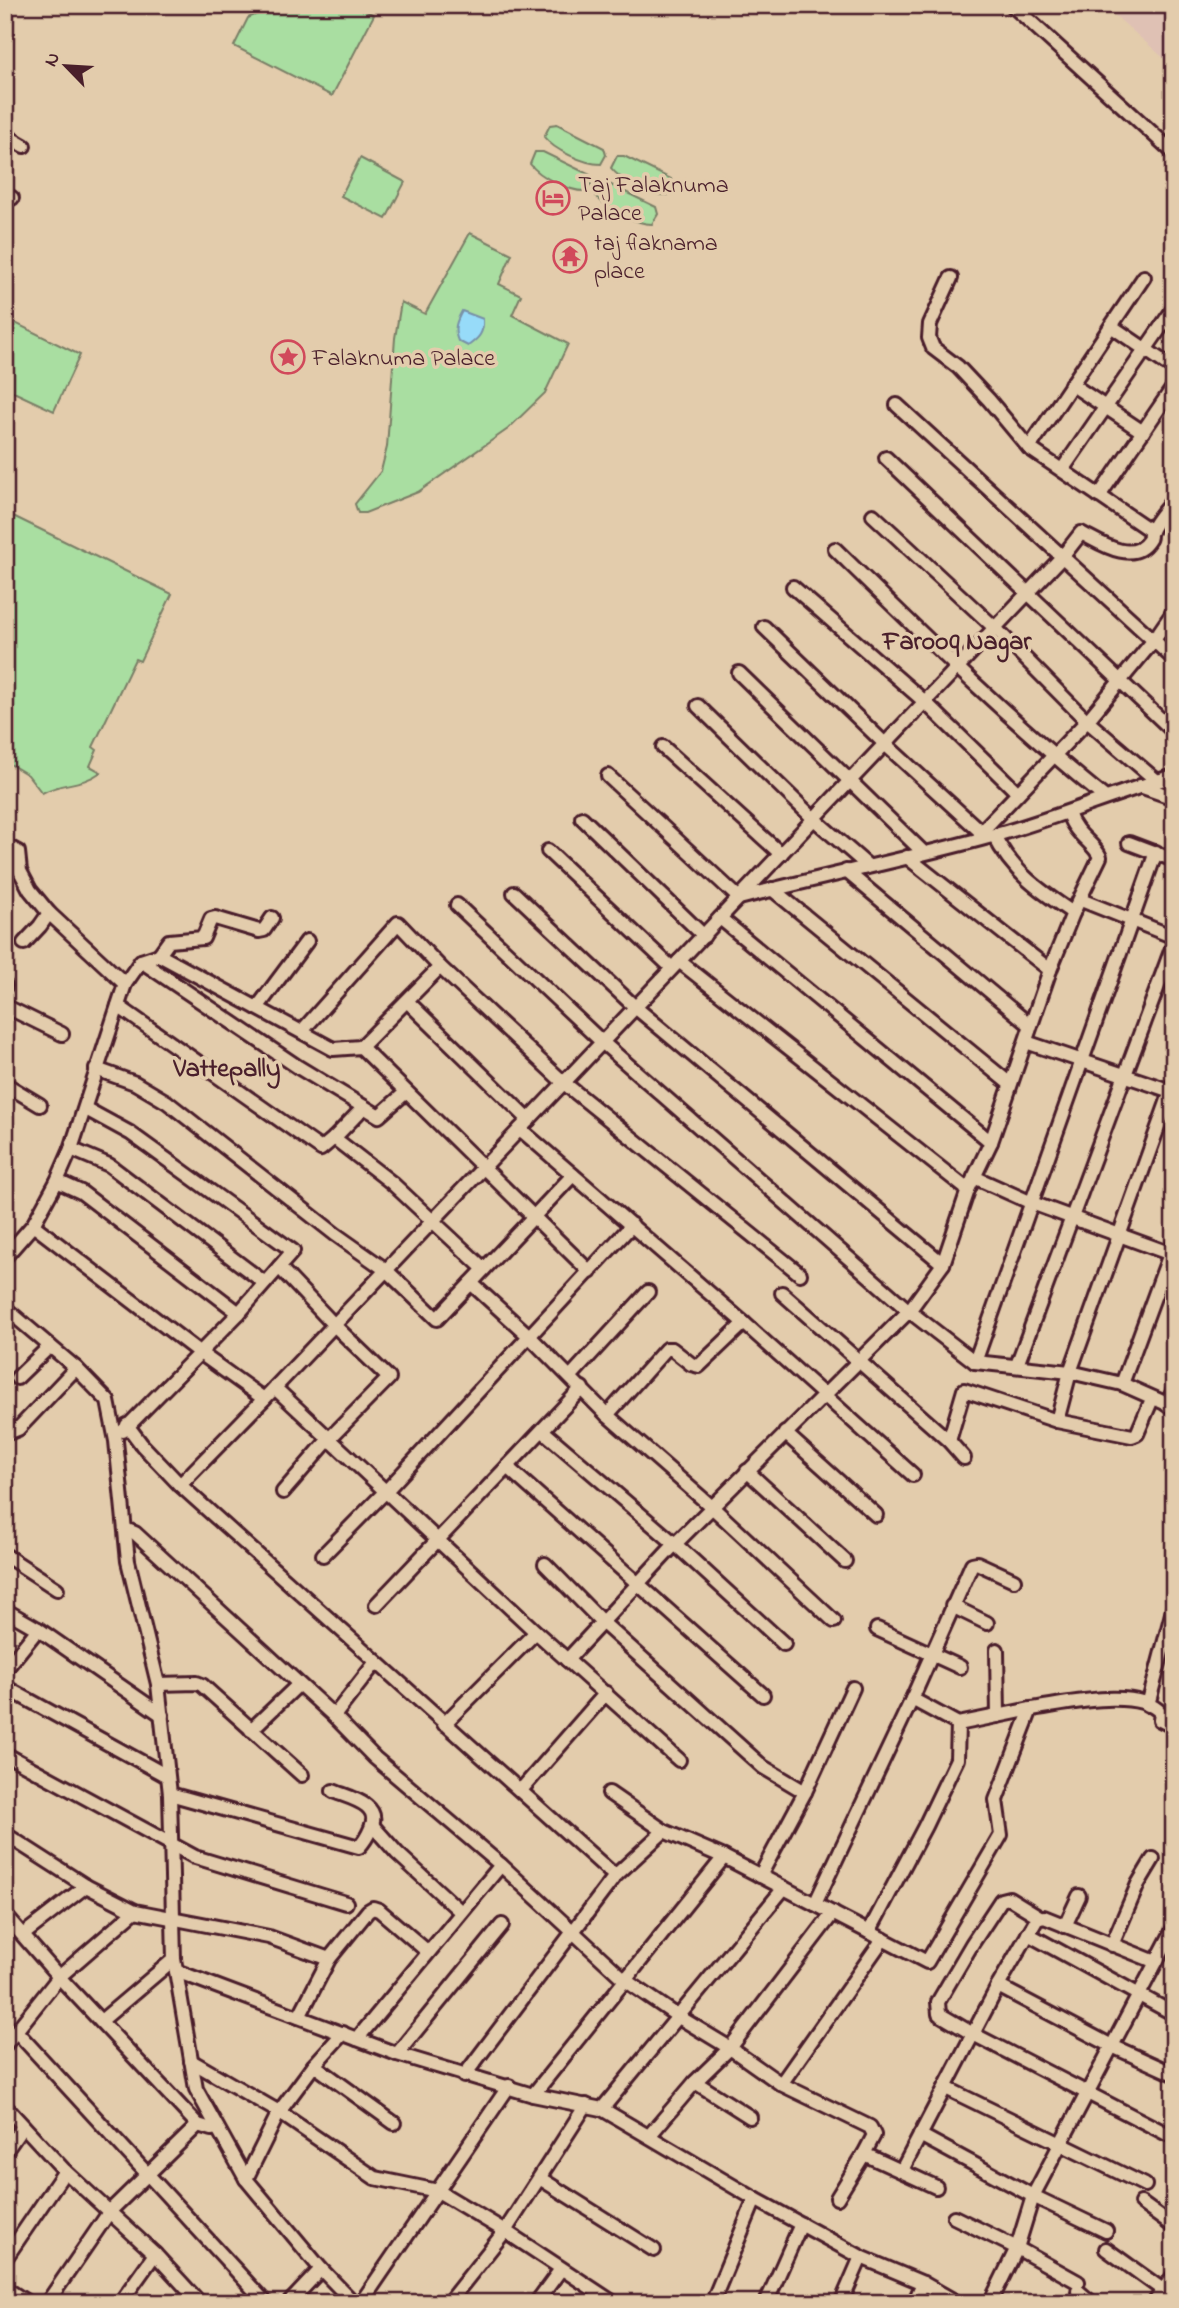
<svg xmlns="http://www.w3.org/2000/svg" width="1179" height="2308" viewBox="0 0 1179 2308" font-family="'Indie Flower',sans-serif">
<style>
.built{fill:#dfc1b4}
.green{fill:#a9dea1;stroke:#7a7e66;stroke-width:2}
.water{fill:#97dbf9;stroke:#7890a7;stroke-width:2}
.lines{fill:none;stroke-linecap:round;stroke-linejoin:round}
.minor-casing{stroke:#4a1f2b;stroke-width:18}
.minor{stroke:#e3ccac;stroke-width:12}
.labels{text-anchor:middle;stroke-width:7;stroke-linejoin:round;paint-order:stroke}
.poi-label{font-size:24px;fill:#4a1f2b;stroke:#e3ccac;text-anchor:start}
.neighbourhood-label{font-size:26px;font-weight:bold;fill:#4a1f2b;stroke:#e3ccac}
</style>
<rect width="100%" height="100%" fill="#e3ccac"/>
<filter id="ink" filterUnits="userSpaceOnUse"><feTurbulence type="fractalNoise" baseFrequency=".0143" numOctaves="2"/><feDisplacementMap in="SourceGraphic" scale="14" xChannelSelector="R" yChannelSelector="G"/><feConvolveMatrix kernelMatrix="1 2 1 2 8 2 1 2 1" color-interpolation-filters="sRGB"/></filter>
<g filter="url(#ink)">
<polygon class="built" points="1103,5 1174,5 1174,48 1166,60"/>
<g class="green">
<polygon points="265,5 355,5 374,15 332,96 234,46 248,18 264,11"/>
<path d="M 557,124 L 604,148 L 606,155 L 601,164 C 584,164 554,150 544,137 L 550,125 Z"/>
<path d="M 535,152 L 543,152 L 590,175 L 592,182 L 586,191 C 570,192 540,177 530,164 Z"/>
<path d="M 617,156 L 624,156 L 671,179 L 673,186 L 668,195 C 652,196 621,181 611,168 Z"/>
<polygon points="360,158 405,182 386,219 341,196"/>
<path d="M 609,184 L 656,207 L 658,214 L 652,224 C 636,224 606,209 596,196 L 602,185 Z"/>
<polygon points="470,233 512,254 499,284 521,295 512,315 568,344 545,393 508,429 418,492 365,513 358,513 355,504 381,471 387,447 395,338 401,302 425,314"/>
<polygon points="5,316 13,322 80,355 54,411 5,388"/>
<path d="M 5,512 L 172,594 L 140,661 L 135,659 L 93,747 L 97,750 L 90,766 L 101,772 C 80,787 64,781 42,793 L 28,775 L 5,761 Z"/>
</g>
<path class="water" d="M 462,311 L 483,319 C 484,333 479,338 468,346 L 458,341 C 453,329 456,322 462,311 Z"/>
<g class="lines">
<defs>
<g id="minor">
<polyline points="1012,5 1174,153"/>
<polyline points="5,135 24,146"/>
<polyline points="5,194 12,198"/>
<polyline points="951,278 930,324 929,338 933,348 958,367 989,400 1029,448 1151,531"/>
<polyline points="1111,326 1174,369"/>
<polyline points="1071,384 1143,432"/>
<polyline points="897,405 1174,659"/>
<polyline points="1029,448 1144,277"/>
<polyline points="886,458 1174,732"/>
<polyline points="1062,470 1174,308"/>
<polyline points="1099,496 1174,386"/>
<polyline points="873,515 995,628 1087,721 1157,781"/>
<path d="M 835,549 C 923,635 1009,720 1104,797"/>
<polyline points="793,587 925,702 1018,793"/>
<polyline points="764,627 885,744 981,832 979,839"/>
<polyline points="739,673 924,853"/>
<polyline points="698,706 814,819 868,866"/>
<polyline points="663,747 781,854"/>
<path d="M 608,776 L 739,898 C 823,876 909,859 992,836 C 1054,819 1112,794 1174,776"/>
<polyline points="1140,786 1174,798"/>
<polyline points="582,818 704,936"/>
<polyline points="981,832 1087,721 1154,640 1174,611"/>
<path d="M 994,835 C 1012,872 1040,891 1073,913"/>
<polyline points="1129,843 1174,860"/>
<polyline points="5,845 18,852 20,871 30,890 49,913 125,984 71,1149 57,1181 33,1225 5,1257"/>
<polyline points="548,851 672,968"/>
<polyline points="907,857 1050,970"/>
<polyline points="846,871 1030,1025"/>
<polyline points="772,889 1010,1084"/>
<polyline points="514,893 635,1007 943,1264"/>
<polyline points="1081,900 1174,937"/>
<polyline points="457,905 602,1042 909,1311 975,1362 1070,1372 1122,1384 1174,1407"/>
<polyline points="720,918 991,1142"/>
<polyline points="24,943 40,926 49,913"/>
<polyline points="159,955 169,941 203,938 211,919 215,918 259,931 264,930 272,918"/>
<polyline points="141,961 298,1067 379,1116 405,1093"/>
<polyline points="679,961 968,1190"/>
<polyline points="125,984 141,961 159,955 333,1049 361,1047 590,1272"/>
<polyline points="5,985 5,987"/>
<polyline points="408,1002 529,1120"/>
<polyline points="5,1006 62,1034"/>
<polyline points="118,1006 321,1149 334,1138 392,1183 484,1269"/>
<polyline points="257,1008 307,941"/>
<polyline points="302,1031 398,923 440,967 564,1083 800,1274"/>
<polyline points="1026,1042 1174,1092"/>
<polyline points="361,1047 440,967"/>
<polyline points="96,1069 135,1083 167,1102 335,1234 386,1270 437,1319 573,1175"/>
<polyline points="5,1084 40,1105"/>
<polyline points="86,1109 130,1133 293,1251 239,1313 123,1431"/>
<polyline points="520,1129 744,1323 913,1475"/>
<polyline points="334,1138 364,1107"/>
<polyline points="71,1149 109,1165 265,1283"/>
<polyline points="974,1177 1032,1203 1174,1255"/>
<polyline points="57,1181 81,1192 239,1313"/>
<polyline points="33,1225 200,1353 264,1399"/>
<polyline points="279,1267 334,1325 389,1378 329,1439 283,1492"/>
<polyline points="471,1283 529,1336 607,1415 712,1507 834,1621"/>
<polyline points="782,1293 949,1441 964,1458"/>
<polyline points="5,1308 76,1368 108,1401 116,1441 128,1561 158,1684 170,1794 174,1959 196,2089 246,2179 321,2269 354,2303"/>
<polyline points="975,1362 1156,852"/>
<polyline points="1017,1365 1174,943"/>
<polyline points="571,1376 648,1292"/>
<polyline points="17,1378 50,1346"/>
<polyline points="1122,1384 1174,1243"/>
<polyline points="275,1388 536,1632 679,1760"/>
<polyline points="1167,1405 1174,1389"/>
<polyline points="607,1415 666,1349 672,1349 691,1364 699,1366 744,1323"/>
<polyline points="1057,1421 1070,1372 1174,1083"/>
<polyline points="127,1425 142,1445 180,1485 615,1876"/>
<polyline points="543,1431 675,1544 784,1644"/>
<polyline points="785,1433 876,1515"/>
<polyline points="5,1434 18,1429 76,1368"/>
<polyline points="949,1441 964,1390 1057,1421 1132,1436 1137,1434 1152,1399"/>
<polyline points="507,1467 763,1695"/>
<polyline points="747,1471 845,1561"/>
<path d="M 180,1485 L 264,1399 L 1063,556 L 1081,533 C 1099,542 1132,565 1148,541 C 1152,536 1148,537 1151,531 C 1156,519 1167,509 1174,498"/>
<polyline points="125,1529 135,1533 334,1716 375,1758 501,1865 625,1980 679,2017 730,2048 781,2084 870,2127 874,2135 864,2154"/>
<polyline points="5,1555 57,1589"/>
<polyline points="323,1555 386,1491 632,1225"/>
<polyline points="545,1564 603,1623 763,1767 805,1792"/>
<polyline points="376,1605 582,1388"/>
<polyline points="952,1606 987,1623"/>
<polyline points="5,1610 38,1629 162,1715"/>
<polyline points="877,1629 960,1667"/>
<polyline points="997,1650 998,1716"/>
<path d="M 567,1660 L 675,1544 L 909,1311 L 943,1264 L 968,1190 L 991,1142 L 1050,970 L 1073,913 L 1100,857 C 1093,841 1076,837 1068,813"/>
<polyline points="5,1670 38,1629"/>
<polyline points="158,1684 197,1683 202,1685 302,1775"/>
<polyline points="5,1687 167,1776"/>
<polyline points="912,1699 972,1564 977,1563 1014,1580"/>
<polyline points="1148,1705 1174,1606"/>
<polyline points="334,1716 376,1662"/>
<polyline points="444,1724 536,1632"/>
<polyline points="251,1730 298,1685"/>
<polyline points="5,1754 195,1857 346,1903"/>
<polyline points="521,1790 606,1693"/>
<path d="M 609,1793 L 664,1831 L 724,1857 L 927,1962 L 1001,1835 L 996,1800 L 1031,1709 C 1063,1705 1137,1686 1161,1713 L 1160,1720 L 1174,1727"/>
<path d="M 170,1794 L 359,1847 C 364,1842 368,1835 371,1828 C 382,1804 350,1798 333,1791"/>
<polyline points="372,1825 397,1853 461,1912"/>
<polyline points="5,1834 86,1886 135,1911 269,1937 329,1959"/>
<polyline points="760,1876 805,1792 853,1688"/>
<polyline points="815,1904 912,1699 958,1724 1031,1709"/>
<polyline points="5,1915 59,1977 198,2125 211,2129 217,2128"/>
<polyline points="1040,1917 1009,1898 1001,1900 972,1944 938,2002 939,2014 973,2034 1167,2134 1174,2134"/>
<polyline points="1065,1926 1079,1896"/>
<polyline points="869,1932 925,1826 957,1759 958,1724"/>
<polyline points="24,1934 86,1886"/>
<polyline points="1028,1934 1174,2014"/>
<polyline points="1112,1945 1138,1884 1153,1859"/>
<polyline points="176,1971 397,2054 533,2095 602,2109 755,2199 861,2257 923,2283 958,2303"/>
<polyline points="998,1986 1112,2046 1174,2074"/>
<polyline points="299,2017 329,1959 368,1911 373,1908 379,1910 428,1952"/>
<polyline points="101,2021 174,1959"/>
<polyline points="16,2031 266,2303"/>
<polyline points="357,2039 501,1865"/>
<polyline points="5,2045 59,1977 135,1911"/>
<polyline points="397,2054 502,1925"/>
<polyline points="191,2061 279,2112 375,2178 438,2191 505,2231 614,2303"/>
<polyline points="314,2065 394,2123"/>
<polyline points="464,2076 615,1876 664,1831"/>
<polyline points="695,2082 750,2117"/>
<polyline points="781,2084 883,1939"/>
<polyline points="946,2088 1145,2185"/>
<polyline points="533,2095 724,1857"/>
<polyline points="5,2106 65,2171 155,2254 200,2303"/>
<polyline points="602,2109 784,1888"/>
<polyline points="920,2135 1033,2196 1106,2231"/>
<polyline points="649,2136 695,2082 730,2048 833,1913"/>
<polyline points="5,2152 23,2126"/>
<polyline points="902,2170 998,1986 1037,1919 1044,1917 1156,1962"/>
<polyline points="246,2179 279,2112 314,2065 343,2033"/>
<polyline points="541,2179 654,2250"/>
<polyline points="837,2198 864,2154 936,2187"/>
<polyline points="1141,2203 1174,2227"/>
<polyline points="954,2217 1017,2248 1078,2282"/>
<polyline points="1106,2249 1174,2298"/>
<polyline points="5,2259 65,2171"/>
<polyline points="5,2288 28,2303"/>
<polyline points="1078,2291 1092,2303"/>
<polyline points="47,2303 110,2211 198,2125"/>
<polyline points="120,2303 155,2254"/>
<polyline points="289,2303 321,2269"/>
<polyline points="361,2303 509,2086"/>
<polyline points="448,2303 505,2231 586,2105"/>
<polyline points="536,2303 561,2269"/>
<polyline points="712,2303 755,2199"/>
<polyline points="766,2303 801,2224"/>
<polyline points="841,2303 861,2257"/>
<polyline points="914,2303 923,2283"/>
<polyline points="990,2303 1017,2248 1033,2196 1174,1928"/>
<polyline points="1154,2303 1174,2275"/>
</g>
</defs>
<use href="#minor" class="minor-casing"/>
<use href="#minor" class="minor"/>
</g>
</g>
<defs>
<symbol id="hotel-ring" viewBox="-11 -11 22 22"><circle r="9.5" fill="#e3ccac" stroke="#d1495b" stroke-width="1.5"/><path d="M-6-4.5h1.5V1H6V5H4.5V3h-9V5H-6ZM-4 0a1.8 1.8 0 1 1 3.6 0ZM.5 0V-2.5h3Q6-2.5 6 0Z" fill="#d1495b"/></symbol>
<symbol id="temple-ring" viewBox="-11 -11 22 22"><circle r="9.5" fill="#e3ccac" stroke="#d1495b" stroke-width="1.5"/><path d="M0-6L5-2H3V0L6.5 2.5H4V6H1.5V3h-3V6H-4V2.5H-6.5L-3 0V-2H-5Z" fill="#d1495b"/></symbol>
<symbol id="sight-ring" viewBox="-11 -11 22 22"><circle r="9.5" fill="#e3ccac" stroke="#d1495b" stroke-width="1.5"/><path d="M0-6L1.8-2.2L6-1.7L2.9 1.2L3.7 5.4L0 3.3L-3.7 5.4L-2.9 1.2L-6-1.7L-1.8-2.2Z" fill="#d1495b"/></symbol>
</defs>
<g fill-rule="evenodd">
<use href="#hotel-ring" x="534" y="179" width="38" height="38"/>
<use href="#temple-ring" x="551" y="237" width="38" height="38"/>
<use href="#sight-ring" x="269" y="338" width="38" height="38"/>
</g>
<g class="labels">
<g class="poi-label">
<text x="578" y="192">Taj Falaknuma<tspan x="578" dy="28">Palace</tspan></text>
<text x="594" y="250">taj flaknama<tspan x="594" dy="28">place</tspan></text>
<text x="312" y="365">Falaknuma Palace</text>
</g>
<g class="neighbourhood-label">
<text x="957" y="649">Farooq Nagar</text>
<text x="227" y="1076">Vattepally</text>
</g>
</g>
<rect width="1179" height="2308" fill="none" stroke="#e3ccac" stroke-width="28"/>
<rect x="14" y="14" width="1151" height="2280" fill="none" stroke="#4a1f2b" stroke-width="2.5" filter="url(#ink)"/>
<g transform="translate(66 66) rotate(295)" stroke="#e3ccac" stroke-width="5" paint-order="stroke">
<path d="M0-5L12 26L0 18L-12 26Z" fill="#4a1f2b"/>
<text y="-10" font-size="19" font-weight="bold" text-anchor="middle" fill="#4a1f2b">N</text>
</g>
</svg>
